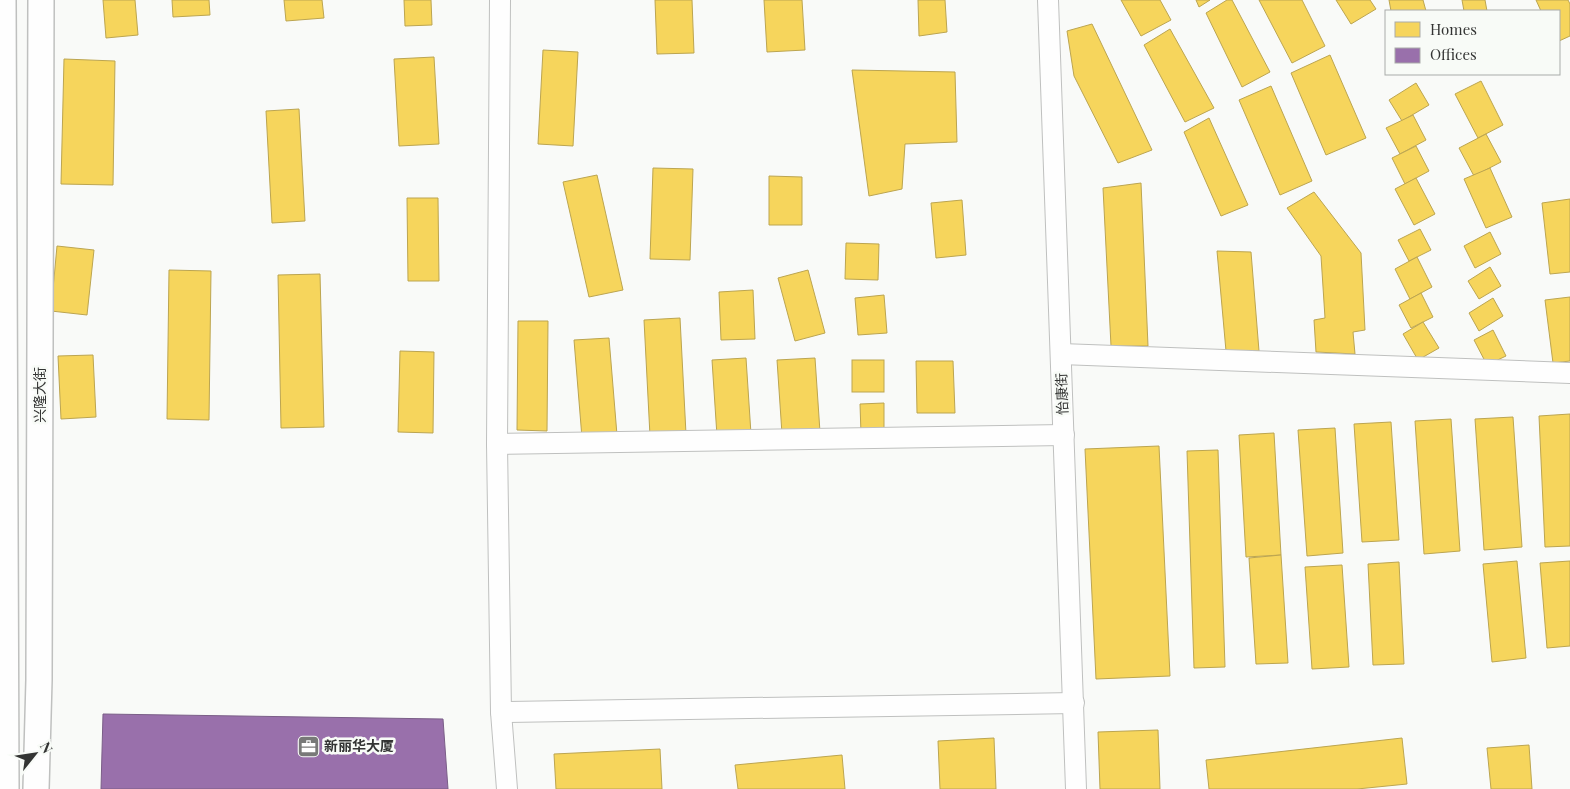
<svg xmlns="http://www.w3.org/2000/svg" width="1570" height="789" viewBox="0 0 1570 789" font-family="'Playfair Display','Noto Sans SC',serif">
<style>
.homes{fill:#f6d55c;stroke:#bca550}
.offices{fill:#9970ab;stroke:#7a5e87}
.lines{fill:none;stroke-linecap:round;stroke-linejoin:round}
.minor-casing{stroke:#bfc0bf;stroke-width:22}
.major-casing{stroke:#bfc0bf;stroke-width:28}
.minor{stroke:#fefefe;stroke-width:20}
.major{stroke:#fefefe;stroke-width:25}
.labels{text-anchor:middle;stroke-width:5;stroke-linejoin:round;paint-order:stroke}
.street-label{font-size:14px;fill:#333433;stroke:#f8fbf7}
.poi-label{font-size:14px;font-weight:bold;fill:#333433;stroke:#f8fbf7;text-anchor:start}
</style>
<rect width="100%" height="100%" fill="#f9faf8"/>
<g class="homes">
<polygon points="103,0 135,0 138,35 106,38"/>
<polygon points="172,0 209,0 210,15 173,17"/>
<polygon points="284,0 322,0 324,18 286,21"/>
<polygon points="404,0 431,0 432,25 405,26"/>
<polygon points="655,0 692,0 694,53 657,54"/>
<polygon points="764,0 802,0 805,50 767,52"/>
<polygon points="918,0 945,0 947,32 919,36"/>
<polygon points="1121,0 1160,0 1171,20 1141,36"/>
<polygon points="1196,0 1210,0 1199,7"/>
<polygon points="1227,0 1232,0 1270,72 1242,87 1206,13"/>
<polygon points="1259,0 1302,0 1325,46 1292,63"/>
<polygon points="1336,0 1370,0 1376,9 1351,24"/>
<polygon points="1389,0 1423,0 1426,11 1391,11"/>
<polygon points="1462,0 1485,0 1487,11 1464,11"/>
<polygon points="1536,0 1568,0 1570,4 1570,36 1559,41 1559,11 1541,11"/>
<polygon points="1092,24 1152,150 1118,163 1074,76 1067,31"/>
<polygon points="1170,29 1214,108 1185,122 1144,45"/>
<polygon points="543,50 578,52 573,146 538,144"/>
<polygon points="1330,55 1366,138 1326,155 1291,73"/>
<polygon points="434,57 439,144 399,146 394,59"/>
<polygon points="64,59 115,61 113,185 61,184"/>
<polygon points="852,70 955,72 957,142 905,144 902,189 869,196"/>
<polygon points="1481,81 1503,125 1478,138 1455,94"/>
<polygon points="1416,83 1429,105 1402,121 1389,100"/>
<polygon points="1271,86 1312,181 1280,195 1239,100"/>
<polygon points="299,109 305,221 272,223 266,111"/>
<polygon points="1413,115 1426,140 1400,154 1386,128"/>
<polygon points="1209,118 1248,205 1221,216 1184,132"/>
<polygon points="1486,134 1501,162 1474,176 1459,148"/>
<polygon points="1416,146 1429,171 1405,184 1392,158"/>
<polygon points="653,168 693,169 690,260 650,259"/>
<polygon points="1490,168 1512,217 1486,228 1464,179"/>
<polygon points="597,175 623,290 589,297 563,182"/>
<polygon points="769,176 802,177 802,225 769,225"/>
<polygon points="1416,178 1435,214 1414,225 1395,189"/>
<polygon points="1141,183 1148,346 1111,346 1103,188"/>
<polygon points="1314,192 1361,253 1365,330 1353,332 1355,354 1316,352 1314,320 1325,318 1321,256 1287,208"/>
<polygon points="407,198 438,198 439,281 408,281"/>
<polygon points="1570,199 1570,272 1550,274 1542,203"/>
<polygon points="962,200 966,255 936,258 931,203"/>
<polygon points="1420,229 1431,250 1409,261 1398,240"/>
<polygon points="1490,232 1501,254 1475,268 1464,246"/>
<polygon points="846,243 879,244 878,280 845,279"/>
<polygon points="57,246 94,250 87,315 51,311"/>
<polygon points="1217,251 1251,252 1259,351 1226,351"/>
<polygon points="1417,257 1432,287 1410,299 1395,269"/>
<polygon points="1490,267 1501,286 1479,299 1468,281"/>
<polygon points="169,270 211,271 209,420 167,419"/>
<polygon points="808,270 825,333 795,341 778,278"/>
<polygon points="320,274 324,427 281,428 278,275"/>
<polygon points="753,290 755,339 721,340 719,292"/>
<polygon points="1421,293 1433,317 1411,328 1399,305"/>
<polygon points="884,295 887,333 858,335 855,298"/>
<polygon points="1570,297 1570,361 1553,363 1545,300"/>
<polygon points="1493,298 1503,316 1479,331 1469,313"/>
<polygon points="680,318 686,434 650,436 644,320"/>
<polygon points="518,321 548,321 547,431 517,430"/>
<polygon points="1423,322 1439,348 1418,360 1403,334"/>
<polygon points="1493,330 1506,356 1487,365 1474,340"/>
<polygon points="609,338 617,435 582,438 574,340"/>
<polygon points="400,351 434,352 433,433 398,432"/>
<polygon points="93,355 96,417 61,419 58,356"/>
<polygon points="746,358 751,434 717,436 712,360"/>
<polygon points="815,358 820,432 782,434 777,360"/>
<rect x="852" y="360" width="32" height="32"/>
<polygon points="916,361 953,361 955,413 917,413"/>
<polygon points="884,403 884,434 861,434 860,404"/>
<polygon points="1570,414 1570,546 1545,547 1539,416"/>
<polygon points="1513,417 1522,547 1484,550 1475,419"/>
<polygon points="1451,419 1460,551 1424,554 1415,421"/>
<polygon points="1391,422 1399,540 1362,542 1354,424"/>
<polygon points="1335,428 1343,553 1307,556 1298,430"/>
<polygon points="1274,433 1281,555 1246,557 1239,435"/>
<polygon points="1159,446 1170,676 1096,679 1085,449"/>
<polygon points="1218,450 1225,667 1194,668 1187,451"/>
<polygon points="1281,555 1288,663 1256,664 1249,558"/>
<polygon points="1517,561 1526,658 1492,662 1483,564"/>
<polygon points="1570,561 1570,646 1547,648 1540,563"/>
<polygon points="1399,562 1404,664 1373,665 1368,564"/>
<polygon points="1342,565 1349,667 1312,669 1305,567"/>
<polygon points="1158,730 1160,789 1100,789 1098,732"/>
<polygon points="994,738 996,789 940,789 938,741"/>
<polygon points="1402,738 1407,784 1357,789 1209,789 1206,760"/>
<polygon points="1529,745 1532,789 1491,789 1487,748"/>
<polygon points="660,749 662,789 556,789 554,754"/>
<polygon points="842,755 845,789 738,789 735,765"/>
</g>
<polygon class="offices" points="103,714 443,719 448,789 101,789"/>
<g class="lines">
<defs>
<g id="minor">
<polyline points="500,0 497,444 501,712 507,789"/>
<polyline points="1048,0 1076,789"/>
<polyline points="1061,354 1570,373"/>
<polyline points="497,444 1064,435"/>
<polyline points="501,712 1074,703"/>
</g>
<g id="major">
<polyline points="3,0 6,789"/>
<polyline points="36,789 39,680 41,0"/>
</g>
</defs>
<use href="#minor" class="minor-casing"/>
<use href="#major" class="major-casing"/>
<use href="#minor" class="minor"/>
<use href="#major" class="major"/>
</g>
<defs>
<symbol id="office-square" viewBox="-11 -11 22 22"><rect x="-9" y="-9" width="18" height="18" rx="4" fill="#787978" stroke="#f8fbf7"/><path d="M-6-3h4V-5.5h4V-3h4V5H-6ZM-1-4.5V-3h2v-1.5ZM-6 0V1H6V0Z" fill="#fff"/></symbol>
</defs>
<g fill-rule="evenodd">
<use href="#office-square" x="296" y="734" width="25" height="25"/>
</g>
<g class="labels">
<g class="street-label">
<text transform="translate(1062 394) rotate(-92)" y="5">怡康街</text>
<text transform="translate(40 395) rotate(-90)" y="5">兴隆大街</text>
</g>
<g class="poi-label">
<text x="324" y="751">新丽华大厦</text>
</g>
</g>
<rect x="1385" y="10" width="175" height="65" fill="#f8fbf7" stroke="#a9aba9"/>
<rect x="1395" y="22" width="25" height="15" fill="#f6d55c" stroke="#a9aba9"/>
<text x="1430" y="35" font-size="15" fill="#333433">Homes</text>
<rect x="1395" y="48" width="25" height="15" fill="#9970ab" stroke="#a9aba9"/>
<text x="1430" y="60" font-size="15" fill="#333433">Offices</text>
<g transform="translate(35 754) rotate(60)" stroke="#f8fbf7" stroke-width="4" paint-order="stroke">
<path d="M0-4L9 19L0 12L-9 19Z" fill="#333433"/>
<text y="-8" font-size="14" font-weight="bold" text-anchor="middle" fill="#333433">N</text>
</g>
</svg>
